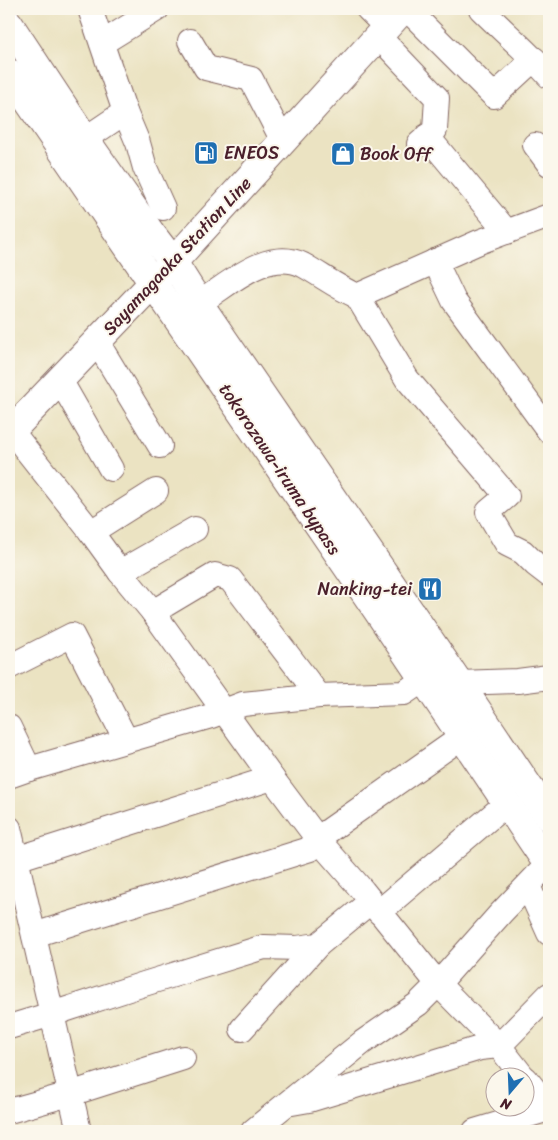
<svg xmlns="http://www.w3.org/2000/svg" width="558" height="1140" viewBox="0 0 558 1140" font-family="Sriracha,sans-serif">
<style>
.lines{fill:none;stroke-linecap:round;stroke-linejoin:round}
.minor-casing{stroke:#826460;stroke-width:26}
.major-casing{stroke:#826460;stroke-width:30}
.highway-casing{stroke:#826460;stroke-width:30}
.minor{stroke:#fff;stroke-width:24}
.major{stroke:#fff;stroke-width:28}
.highway{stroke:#fff;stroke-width:28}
.labels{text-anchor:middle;stroke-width:4;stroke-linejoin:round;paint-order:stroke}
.poi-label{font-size:18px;fill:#4a1f2b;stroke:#fbf7ec;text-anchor:start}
.street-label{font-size:18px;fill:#4a1f2b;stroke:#fbf7ec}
</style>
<rect width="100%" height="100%" fill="#fbf7ec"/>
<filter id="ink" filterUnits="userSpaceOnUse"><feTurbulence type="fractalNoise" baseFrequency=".02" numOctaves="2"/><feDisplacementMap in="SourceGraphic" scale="10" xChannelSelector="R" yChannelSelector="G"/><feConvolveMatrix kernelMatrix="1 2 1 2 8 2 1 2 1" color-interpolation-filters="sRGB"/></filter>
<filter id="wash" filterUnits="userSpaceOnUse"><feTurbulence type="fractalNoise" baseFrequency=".0096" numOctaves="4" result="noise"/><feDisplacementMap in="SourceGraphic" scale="20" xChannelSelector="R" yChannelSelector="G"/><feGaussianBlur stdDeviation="1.12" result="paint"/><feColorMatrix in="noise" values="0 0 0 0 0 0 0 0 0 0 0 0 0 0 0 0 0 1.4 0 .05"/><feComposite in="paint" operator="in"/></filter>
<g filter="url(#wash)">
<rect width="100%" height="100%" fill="#ebe3c2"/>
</g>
<g filter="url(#ink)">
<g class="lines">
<defs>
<g id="minor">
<polyline points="90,9 125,112 138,143 145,168 163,208"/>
<polyline points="368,9 386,27"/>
<polyline points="407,9 494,96 534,59"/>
<path d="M 481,9 C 504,32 528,52 549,76"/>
<polyline points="378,36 437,98 435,130 419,144"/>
<polyline points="190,41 206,68 251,79 283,141"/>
<polyline points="102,43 157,9"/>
<polyline points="427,136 507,232"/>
<polyline points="85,139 125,112"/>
<polyline points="535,145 549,164"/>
<polyline points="435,261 454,301 549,431"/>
<path d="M 211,295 C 236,278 271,249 303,265 C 321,275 338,288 357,296 L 479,242 L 549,216"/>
<polyline points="357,296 407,379 507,496 488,512 507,544 523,552 536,565 549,575"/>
<polyline points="97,342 160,446"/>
<polyline points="60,380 111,469"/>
<polyline points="9,428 91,532 120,572 153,612 272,778 320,842 363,891 438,984 499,1046 524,1078"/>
<polyline points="91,532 156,491"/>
<polyline points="120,572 195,529"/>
<polyline points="153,612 215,575 230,579 319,696"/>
<polyline points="9,667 72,635 126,740"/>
<polyline points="459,683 518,681 549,677"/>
<polyline points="9,727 29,769"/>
<polyline points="9,776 29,769 211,716 243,704 319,696 404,693 423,680"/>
<polyline points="9,828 79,1131"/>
<polyline points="16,859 272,778"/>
<polyline points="528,886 549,933"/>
<polyline points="379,912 507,803"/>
<polyline points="34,935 310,849 320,842 324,834 462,737"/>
<polyline points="9,1027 52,1014 144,984 264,947 297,948 318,945 370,902"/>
<polyline points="242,1029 318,945"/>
<polyline points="526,1079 549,1108"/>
<polyline points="292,1103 309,1100 480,1048 499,1046 549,995"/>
<polyline points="9,1111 70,1094 183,1058"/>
<polyline points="253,1131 363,1042 418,1004 438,984 501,913 549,863"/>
<polyline points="475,1131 549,1109"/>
</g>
<polyline id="major" points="9,433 173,262 403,9"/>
<g id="highway">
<polyline points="9,24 85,139 150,232 173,262 202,308 459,683 549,817"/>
<polyline points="9,73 379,613 549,866"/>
</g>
</defs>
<use href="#minor" class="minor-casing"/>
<use href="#major" class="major-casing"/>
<use href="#highway" class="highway-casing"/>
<use href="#minor" class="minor"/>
<use href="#major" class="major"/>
<use href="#highway" class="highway"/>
</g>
</g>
<defs>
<symbol id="fuel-square" viewBox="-11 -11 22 22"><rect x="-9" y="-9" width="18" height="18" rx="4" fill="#1f6fb2" stroke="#fbf7ec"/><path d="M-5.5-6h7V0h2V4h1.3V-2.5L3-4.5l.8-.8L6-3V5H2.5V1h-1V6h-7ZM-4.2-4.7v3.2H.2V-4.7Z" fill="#fff"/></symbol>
<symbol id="shop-square" viewBox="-11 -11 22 22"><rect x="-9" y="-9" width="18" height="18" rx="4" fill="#1f6fb2" stroke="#fbf7ec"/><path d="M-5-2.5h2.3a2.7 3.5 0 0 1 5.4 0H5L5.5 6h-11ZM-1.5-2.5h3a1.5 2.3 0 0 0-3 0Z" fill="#fff"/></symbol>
<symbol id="restaurant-square" viewBox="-11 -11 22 22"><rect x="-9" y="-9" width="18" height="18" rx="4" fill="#1f6fb2" stroke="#fbf7ec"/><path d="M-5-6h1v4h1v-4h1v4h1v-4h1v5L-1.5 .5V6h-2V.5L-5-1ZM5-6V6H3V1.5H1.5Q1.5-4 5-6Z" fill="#fff"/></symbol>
</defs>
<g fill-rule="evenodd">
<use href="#fuel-square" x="192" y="139" width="28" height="28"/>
<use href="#shop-square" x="329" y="140" width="28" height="28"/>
<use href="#restaurant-square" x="416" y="575" width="28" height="28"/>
</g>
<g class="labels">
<g class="poi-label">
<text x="224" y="159">ENEOS</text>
<text x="360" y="160">Book Off</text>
<text x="412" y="595" text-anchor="end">Nanking-tei</text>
</g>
<g class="street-label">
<text transform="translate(177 256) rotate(-47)" y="6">Sayamagaoka Station Line</text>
<text transform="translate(280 469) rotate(56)" y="6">tokorozawa-iruma bypass</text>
</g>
</g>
<rect width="558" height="1140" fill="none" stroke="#fbf7ec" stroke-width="30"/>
<g transform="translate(510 1092) rotate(199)"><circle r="24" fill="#fbf7ec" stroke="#b4a19f"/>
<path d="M0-4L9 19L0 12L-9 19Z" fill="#1f6fb2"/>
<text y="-8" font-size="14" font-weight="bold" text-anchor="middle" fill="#4a1f2b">N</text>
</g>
</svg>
